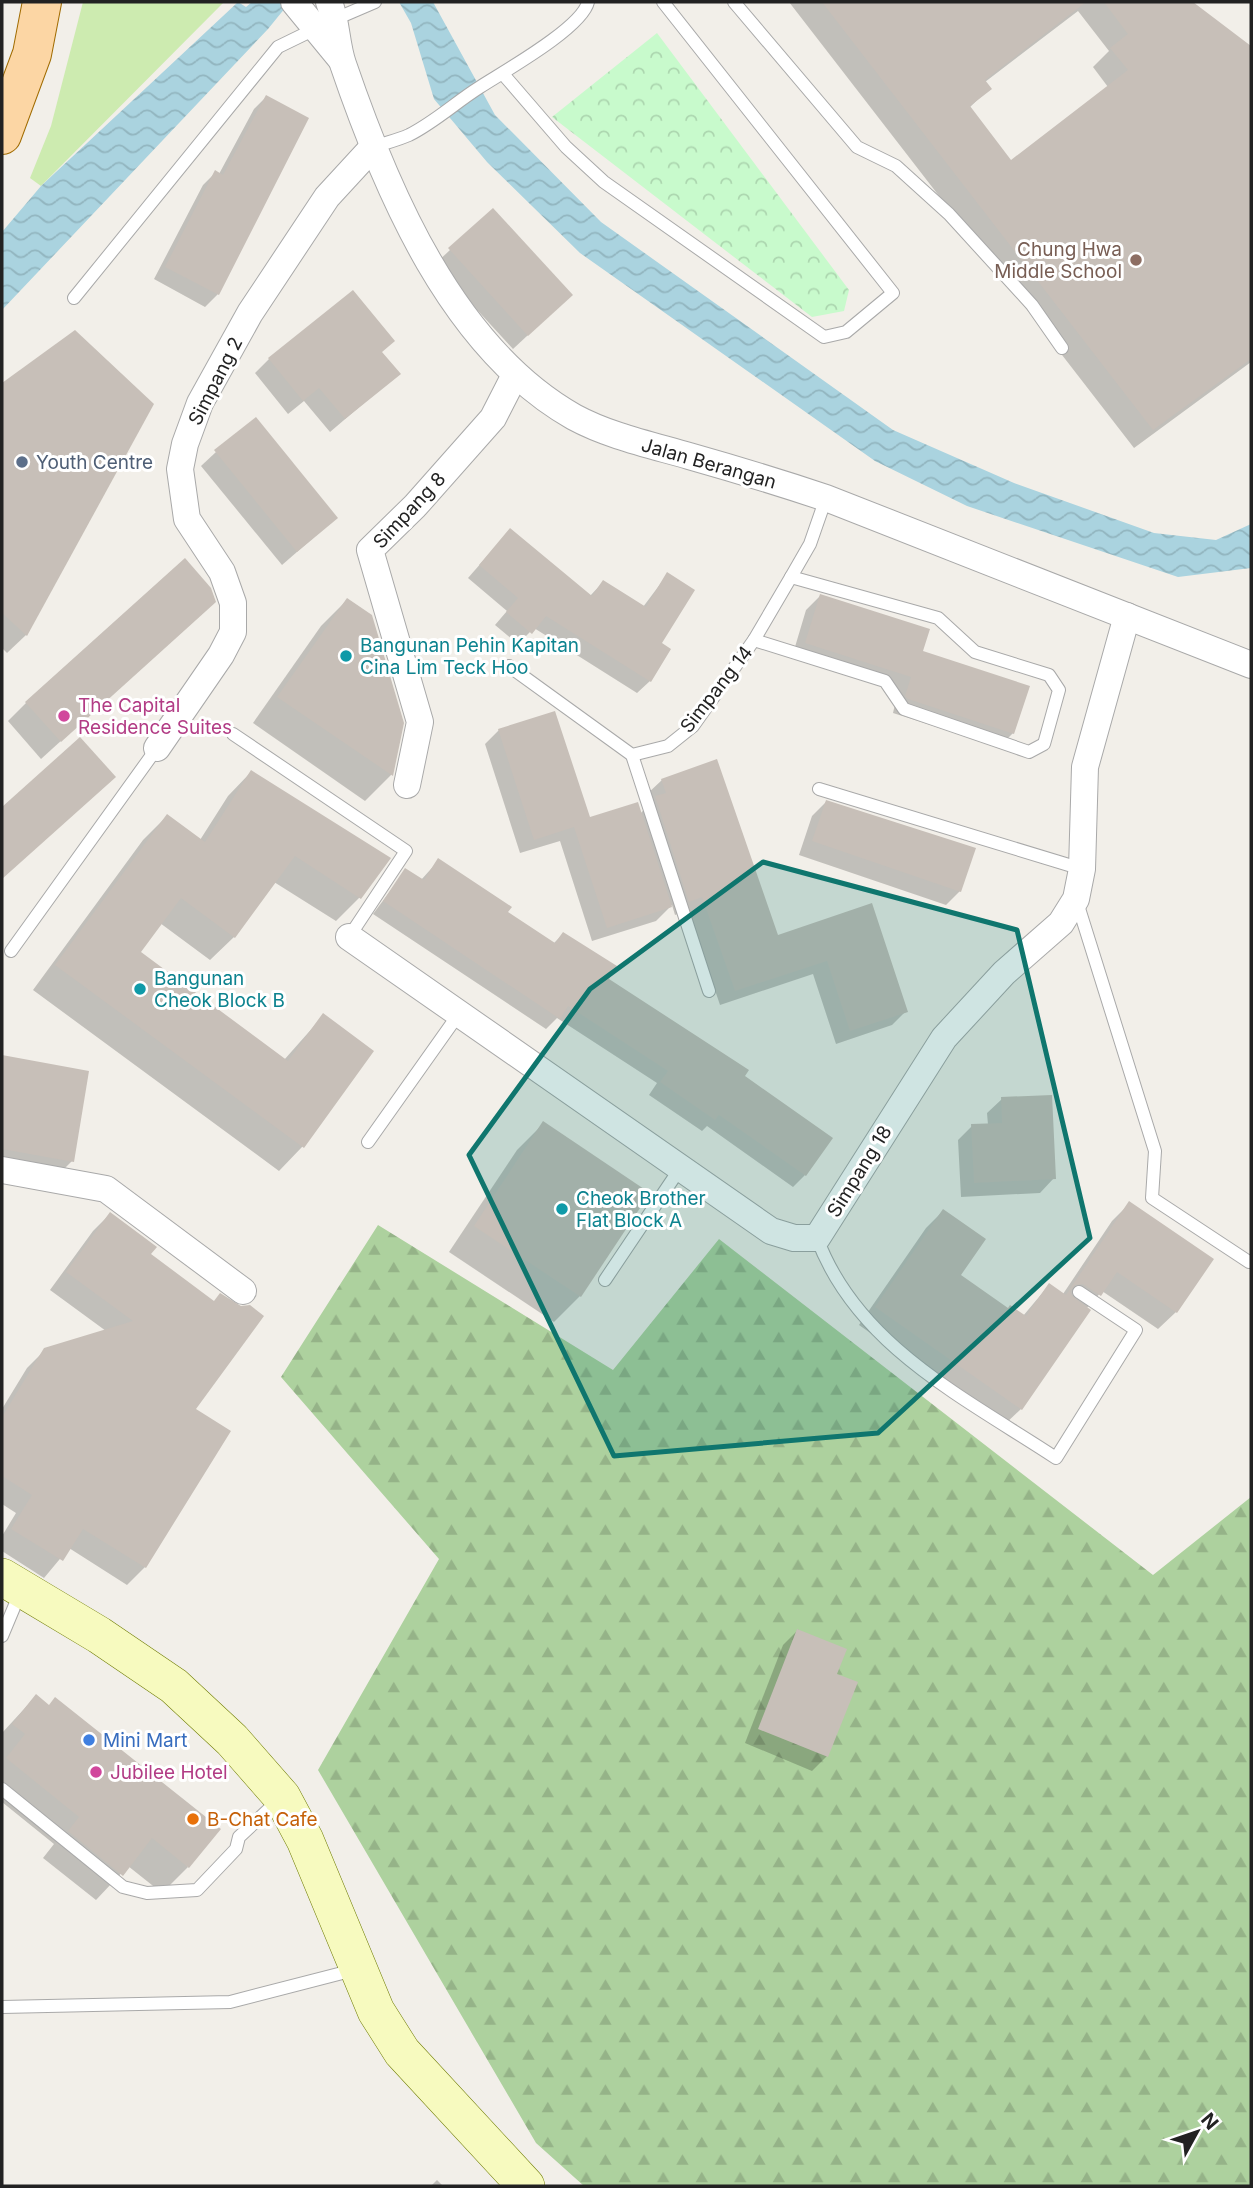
<svg xmlns="http://www.w3.org/2000/svg" width="1253" height="2188" viewBox="0 0 1253 2188" font-family="Inter,sans-serif">
<style>
.grass{fill:#cdebb0}
.forest{fill:url(#forest-firs)}
.park{fill:url(#park-crowns)}
.water{fill:url(#water-waves)}
.shadow{fill:#0003;fill-rule:evenodd}
.building{fill:#c7bfb8}
.lines{fill:none;stroke-linecap:round;stroke-linejoin:round}
.service-casing{stroke:#a9a9a9;stroke-width:14}
.minor-casing{stroke:#a9a9a9;stroke-width:28}
.secondary-casing{stroke:#707d05;stroke-width:38}
.primary-casing{stroke:#a06b00;stroke-width:40}
.service{stroke:#fff;stroke-width:12}
.minor{stroke:#fff;stroke-width:26}
.secondary{stroke:#f7fabf;stroke-width:37}
.primary{stroke:#fcd6a4;stroke-width:38}
.marked{fill:#0f766e;fill-opacity:0.2;stroke:#0f766e;stroke-width:5;stroke-linejoin:round}
.education-dot{fill:#8d6e63;stroke:#fff;stroke-width:2.5}
.service-dot{fill:#5c6f8a;stroke:#fff;stroke-width:2.5}
.culture-dot{fill:#0f9aa8;stroke:#fff;stroke-width:2.5}
.hotel-dot{fill:#d1479c;stroke:#fff;stroke-width:2.5}
.shop-dot{fill:#3f7fe0;stroke:#fff;stroke-width:2.5}
.food-dot{fill:#e8710a;stroke:#fff;stroke-width:2.5}
.labels{text-anchor:middle;stroke-width:6;stroke-linejoin:round;paint-order:stroke}
.education-label{font-size:19px;fill:#785e54;stroke:#fff;text-anchor:end}
.street-label{font-size:19px;fill:#222;stroke:#fff}
.service-label{font-size:19px;fill:#4e5e75;stroke:#fff;text-anchor:start}
.culture-label{font-size:19px;fill:#0d838f;stroke:#fff;text-anchor:start}
.hotel-label{font-size:19px;fill:#b23c85;stroke:#fff;text-anchor:start}
.shop-label{font-size:19px;fill:#366cbe;stroke:#fff;text-anchor:start}
.food-label{font-size:19px;fill:#c56008;stroke:#fff;text-anchor:start}
</style>
<defs>
<pattern id="forest-firs" width="22" height="20" patternUnits="userSpaceOnUse" patternTransform="scale(1.75)"><rect width="22" height="20" fill="#add19e"/><path d="M5 1l3.5 6h-7zM16 11l3.5 6h-7z" fill="#95b388"/></pattern>
<pattern id="park-crowns" width="20" height="18" patternUnits="userSpaceOnUse" patternTransform="scale(1.75)"><rect width="20" height="18" fill="#c8facc"/><path d="M2 6a3 3 0 1 1 6 0M12 15a3 3 0 1 1 6 0" fill="none" stroke="#acd6af"/></pattern>
<pattern id="water-waves" width="16" height="10" patternUnits="userSpaceOnUse" patternTransform="scale(1.75)"><rect width="16" height="10" fill="#aad3df"/><path d="M0 5q4-4 8 0t8 0" fill="none" stroke="#92b5bf"/></pattern>
</defs>
<rect width="100%" height="100%" fill="#f2efe9"/>
<polygon class="grass" points="83,2 224,2 41,186 30,178 51,126"/>
<polygon class="forest" points="378,1225 613,1370 719,1239 1153,1575 1251,1497 1251,2186 584,2186 536,2143 318,1770 439,1559 281,1377"/>
<polygon class="park" points="657,33 849,290 844,311 812,317 552,117"/>
<g class="water">
<polygon points="238,2 246,7 252,2 290,2 268,29 2,310 2,232 41,186"/>
<polygon points="399,2 433,2 495,115 601,222 893,430 1014,483 1154,533 1216,540 1251,524 1251,568 1178,577 967,506 875,461 580,253 487,162 434,99 411,23"/>
</g>
<g class="shadow">
<path d="M 789,2 L 893,2 L 899,10 L 910,2 L 919,2 L 928,13 L 944,2 L 1191,2 L 1251,48 L 1251,362 L 1134,448 ZM 1078,11 L 1109,51 L 1093,67 L 1108,87 L 1011,162 L 969,108 L 990,88 L 985,82 Z"/>
<polygon points="266,97 218,294 205,307 154,279 203,185 216,172 219,174 254,109"/>
<polygon points="493,210 556,309 513,349 435,264"/>
<polygon points="75,333 152,404 26,635 7,653 2,648 2,385"/>
<polygon points="381,353 398,374 330,432 304,401 288,414 255,373 269,359"/>
<polygon points="216,452 336,518 282,565 201,466"/>
<polygon points="510,530 590,596 603,582 643,607 667,575 659,644 650,681 637,693 534,628 518,644 495,625 507,611 468,578"/>
<polygon points="820,596 921,652 1013,733 999,747 893,713 898,691 792,657 806,610"/>
<polygon points="347,600 402,723 391,775 365,801 253,723 321,626"/>
<polygon points="214,602 41,759 8,721 26,703"/>
<polygon points="499,730 589,819 640,814 650,803 647,794 662,780 777,937 871,905 906,1011 892,1025 836,1044 813,974 720,1005 688,910 675,915 672,905 656,921 592,941 560,841 520,853 485,744"/>
<polygon points="251,772 360,897 336,921 274,882 234,937 210,960 160,923 138,952 284,1060 323,1016 372,1052 302,1147 279,1171 33,990 143,840 167,816 200,840 228,796"/>
<polygon points="826,802 960,891 946,905 799,855 812,816"/>
<polygon points="439,860 505,912 553,944 563,934 606,980 743,1076 805,1175 793,1187 707,1126 702,1131 649,1095 657,1083 557,1018 546,1029 373,914 406,870 421,880"/>
<polygon points="2,1057 87,1072 72,1161 53,1180 2,1171"/>
<polygon points="1002,1099 1054,1178 1040,1193 961,1197 958,1140 972,1126 988,1125 987,1113"/>
<polygon points="543,1124 580,1296 554,1322 449,1252 517,1150"/>
<polygon points="1129,1204 1176,1312 1158,1329 1102,1291 1086,1309 1021,1409 1003,1426 859,1325 926,1228 943,1211 958,1276 1008,1310 1023,1316 1049,1285 1063,1294 1112,1221"/>
<polygon points="110,1214 149,1254 213,1303 193,1410 228,1432 145,1567 127,1585 69,1548 44,1578 2,1551 2,1536 16,1513 2,1504 2,1409 27,1368 45,1350 106,1331 50,1290 93,1231"/>
<polygon points="797,1631 835,1675 827,1756 812,1771 745,1743 783,1645"/>
<polygon points="36,1696 188,1867 162,1893 128,1866 96,1900 43,1858 54,1844 2,1802 2,1733"/>
<polygon points="437,2180 443,2186 431,2186"/>
</g>
<g class="building">
<polygon points="822,2 1086,2 985,80 992,89 970,106 1011,160 1128,70 1110,48 1128,34 1104,2 1193,2 1251,46 1251,359 1153,430"/>
<polygon points="266,95 309,118 219,295 165,267 215,170 223,175"/>
<polygon points="493,208 573,295 528,336 448,248"/>
<polygon points="353,290 395,341 382,352 401,374 345,419 319,388 303,401 268,358"/>
<polygon points="75,330 154,404 27,636 2,613 2,383"/>
<polygon points="256,417 338,518 297,552 214,450"/>
<polygon points="510,528 592,596 603,580 646,607 667,572 695,590 662,643 671,649 651,682 546,616 532,634 506,612 518,598 479,565"/>
<polygon points="185,558 211,588 216,602 61,742 25,702"/>
<polygon points="820,594 930,629 923,651 1030,686 1014,734 908,699 905,696 911,677 805,643"/>
<polygon points="347,598 372,615 404,723 393,776 277,697"/>
<polygon points="555,711 590,817 638,802 672,907 607,928 574,827 534,840 498,729"/>
<polygon points="80,737 116,777 2,879 2,807"/>
<polygon points="717,759 778,935 872,903 908,1012 850,1031 827,961 735,991 702,897 689,902 655,796 666,793 661,779"/>
<polygon points="251,770 391,858 361,899 295,856 235,938 181,898 141,952 288,1061 323,1013 374,1051 304,1148 55,965 167,814 205,842"/>
<polygon points="826,800 976,848 961,892 812,841"/>
<polygon points="438,858 512,907 508,912 555,943 563,932 617,966 609,979 749,1070 745,1076 833,1138 806,1176 719,1115 715,1120 660,1082 668,1071 568,1006 560,1019 383,901 405,868 424,880"/>
<polygon points="2,1055 89,1071 74,1162 2,1149"/>
<polygon points="1052,1095 1056,1179 974,1183 971,1124 1002,1123 1001,1097"/>
<polygon points="543,1121 650,1193 581,1297 474,1226"/>
<polygon points="1129,1201 1214,1259 1177,1313 1117,1272 1101,1296 1083,1284 1075,1285 1070,1291 1072,1296 1091,1310 1022,1410 875,1307 943,1209 986,1239 961,1275 1008,1308 1010,1305 1026,1316 1049,1283 1066,1295"/>
<polygon points="110,1212 157,1247 151,1254 214,1301 220,1293 241,1306 250,1305 264,1316 196,1409 231,1431 146,1568 83,1529 63,1561 11,1529 32,1495 2,1476 2,1417 44,1348 133,1321 66,1272"/>
<polygon points="797,1629 847,1649 837,1674 858,1682 828,1757 758,1729"/>
<polygon points="36,1694 49,1705 55,1697 221,1829 189,1868 152,1838 123,1876 68,1831 79,1817 6,1758 25,1734 12,1724"/>
</g>
<g class="lines">
<defs>
<g id="service">
<polyline points="734,2 857,147 896,166 949,214 1032,305 1062,348"/>
<polyline points="333,20 375,2"/>
<polyline points="503,74 566,147 604,182 824,337 846,332 893,293 663,2"/>
<path d="M 373,147 C 385,143 398,140 409,135 C 435,122 456,102 480,87 C 503,72 582,28 588,2"/>
<polyline points="74,298 278,47 317,28"/>
<polyline points="754,640 885,681 904,709 1029,752 1044,744 1059,690 1049,675 975,652 938,618 791,577"/>
<polyline points="509,666 632,755 668,746 693,726 754,640 791,577 810,544 826,498"/>
<polyline points="233,734 406,851 349,937"/>
<polyline points="632,755 709,991"/>
<polyline points="819,789 1082,869"/>
<polyline points="1077,902 1155,1151 1152,1198 1249,1262"/>
<polyline points="11,951 157,748"/>
<polyline points="368,1142 458,1015"/>
<path d="M 817,1238 C 857,1346 965,1398 1056,1458 L 1136,1330 L 1079,1292"/>
<polyline points="605,1280 679,1170"/>
<polyline points="2,1636 20,1593"/>
<polyline points="2,1789 123,1887 147,1893 197,1890 236,1849 239,1837 281,1798"/>
<polyline points="2,2007 230,2002 354,1970"/>
</g>
<g id="minor">
<polyline points="294,2 340,58"/>
<path d="M 329,2 C 337,22 336,44 343,64 C 386,190 452,348 574,417 C 609,436 651,445 689,456 C 735,469 781,483 826,498 L 1251,665"/>
<polyline points="157,748 221,655 233,632 233,603 222,572 187,519 180,469 185,444 200,403 250,313 327,197 373,147"/>
<polyline points="407,785 420,722 370,550 415,506 493,418 515,375"/>
<polyline points="349,937 771,1231 794,1238 817,1238 944,1038 1004,973 1061,923 1076,899 1082,869 1085,767 1127,616"/>
<polyline points="2,1170 106,1189 243,1291"/>
</g>
<polyline id="secondary" points="2,1577 99,1635 174,1686 232,1740 282,1797 305,1840 376,2011 402,2052 526,2186"/>
<polyline id="primary" points="2,135 32,54 42,2"/>
</defs>
<use href="#service" class="service-casing"/>
<use href="#minor" class="minor-casing"/>
<use href="#secondary" class="secondary-casing"/>
<use href="#primary" class="primary-casing"/>
<use href="#service" class="service"/>
<use href="#minor" class="minor"/>
<use href="#secondary" class="secondary"/>
<use href="#primary" class="primary"/>
</g>
<path class="marked" d="M 763,862 L 1017,930 L 1090,1238 L 878,1433 L 614,1456 L 469,1155 L 590,989 Z"/>
<circle class="education-dot" cx="1136" cy="260" r="7"/>
<circle class="service-dot" cx="22" cy="462" r="7"/>
<g class="culture-dot">
<circle cx="346" cy="656" r="7"/>
<circle cx="140" cy="989" r="7"/>
<circle cx="562" cy="1209" r="7"/>
</g>
<g class="hotel-dot">
<circle cx="64" cy="716" r="7"/>
<circle cx="96" cy="1772" r="7"/>
</g>
<circle class="shop-dot" cx="89" cy="1740" r="7"/>
<circle class="food-dot" cx="193" cy="1819" r="7"/>
<g class="labels">
<g class="education-label">
<text x="1122" y="256">Chung Hwa<tspan x="1122" dy="22">Middle School</tspan></text>
</g>
<g class="street-label">
<text transform="translate(215 381) rotate(-63)" y="7">Simpang 2</text>
<text transform="translate(709 463) rotate(16)" y="7">Jalan Berangan</text>
<text transform="translate(409 510) rotate(-47)" y="7">Simpang 8</text>
<text transform="translate(716 689) rotate(-52)" y="7">Simpang 14</text>
<text transform="translate(859 1171) rotate(-58)" y="7">Simpang 18</text>
</g>
<g class="service-label">
<text x="36" y="469">Youth Centre</text>
</g>
<g class="culture-label">
<text x="360" y="652">Bangunan Pehin Kapitan<tspan x="360" dy="22">Cina Lim Teck Hoo</tspan></text>
<text x="154" y="985">Bangunan<tspan x="154" dy="22">Cheok Block B</tspan></text>
<text x="576" y="1205">Cheok Brother<tspan x="576" dy="22">Flat Block A</tspan></text>
</g>
<g class="hotel-label">
<text x="78" y="712">The Capital<tspan x="78" dy="22">Residence Suites</tspan></text>
<text x="110" y="1779">Jubilee Hotel</text>
</g>
<g class="shop-label">
<text x="103" y="1747">Mini Mart</text>
</g>
<g class="food-label">
<text x="207" y="1826">B-Chat Cafe</text>
</g>
</g>
<rect width="1253" height="2188" fill="none" stroke="#222222" stroke-width="7"/>
<g transform="translate(1197 2132) rotate(50)" stroke="#ffffff" stroke-width="5" paint-order="stroke">
<path d="M0-5L12 26L0 18L-12 26Z" fill="#222222"/>
<text y="-10" font-size="19" font-weight="bold" text-anchor="middle" fill="#222222">N</text>
</g>
</svg>
